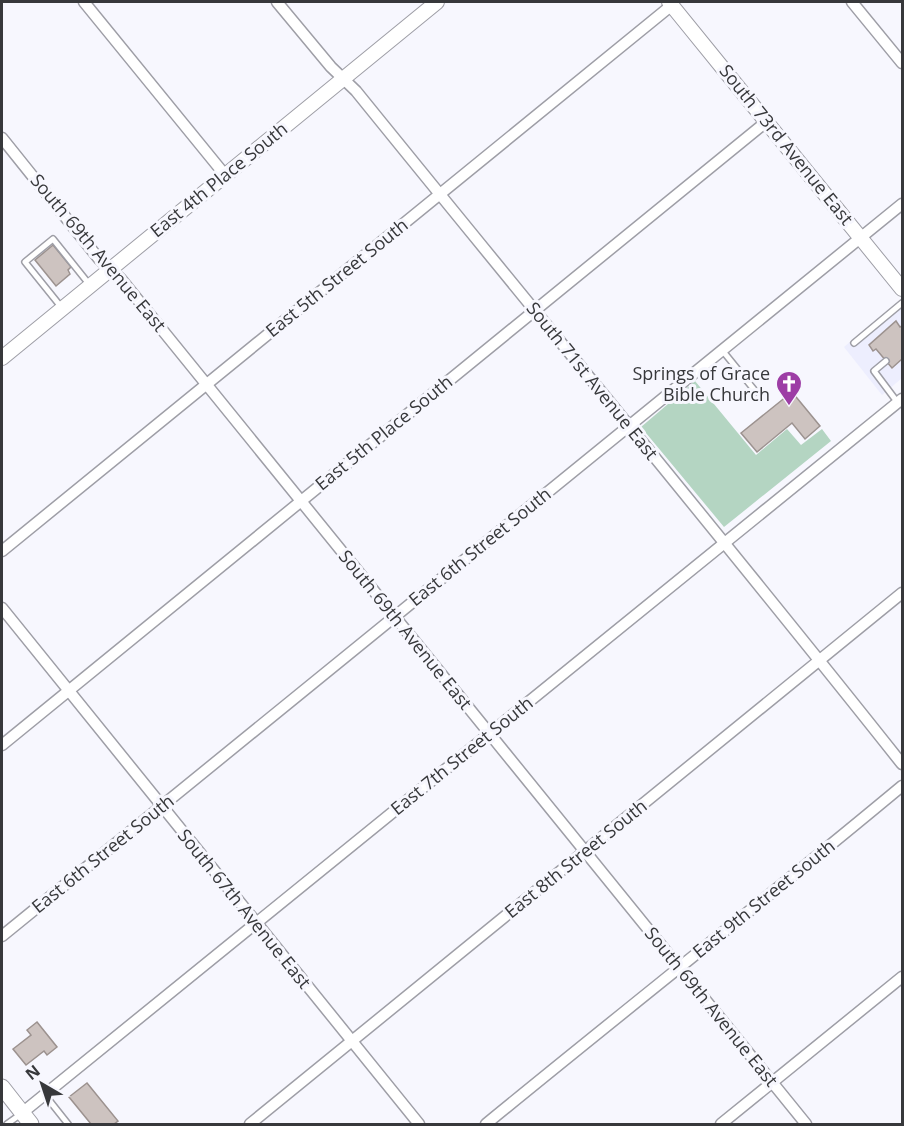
<svg xmlns="http://www.w3.org/2000/svg" width="904" height="1126" viewBox="0 0 904 1126" font-family="'Open Sans',sans-serif">
<style>
.built{fill:#edeefe}
.green{fill:#b4d5c2}
.building{fill:#cdc3c0;stroke:#9c928f;stroke-width:1.5}
.lines{fill:none;stroke-linecap:round;stroke-linejoin:round}
.service-casing{stroke:#9e9ea6;stroke-width:8}
.minor-casing{stroke:#9e9ea6;stroke-width:13}
.tertiary-casing{stroke:#9e9ea6;stroke-width:16}
.secondary-casing{stroke:#9e9ea6;stroke-width:17}
.service{stroke:#fff;stroke-width:5}
.minor{stroke:#fff;stroke-width:10}
.tertiary{stroke:#fff;stroke-width:14}
.secondary{stroke:#fff;stroke-width:15}
.labels{text-anchor:middle;stroke-width:6;stroke-linejoin:round;paint-order:stroke}
.street-label{font-size:18px;fill:#37383b;stroke:#f7f7fe}
.poi-label{font-size:18px;fill:#37383b;stroke:#f7f7fe;text-anchor:end}
</style>
<rect width="100%" height="100%" fill="#f7f7fe"/>
<polygon class="built" points="897,303 902,309 902,378 882,395 844,347"/>
<polygon class="green" points="695,381 756,455 787,429 801,445 822,429 831,441 724,527 641,427"/>
<g class="building">
<polygon points="53,245 71,267 68,270 70,274 56,286 35,260"/>
<polygon points="896,321 900,327 902,326 902,359 892,368 876,349 873,351 869,345"/>
<polygon points="792,392 820,426 805,439 792,423 757,452 741,433"/>
<polygon points="37,1022 57,1047 47,1055 44,1051 26,1065 13,1049 31,1035 27,1030"/>
<polygon points="87,1083 118,1121 114,1124 91,1124 69,1097"/>
</g>
<g class="lines">
<defs>
<g id="service">
<polyline points="62,308 25,262 53,239 89,284"/>
<polyline points="854,343 902,303"/>
<polyline points="722,350 756,392"/>
<polyline points="886,361 874,371 898,403"/>
<polyline points="45,1095 68,1124"/>
<polyline points="7,1124 21,1114"/>
</g>
<g id="minor">
<polyline points="84,2 225,175"/>
<path d="M 277,2 L 331,67 L 356,91 C 538,316 723,538 902,764"/>
<polyline points="852,2 902,63"/>
<polyline points="2,138 99,259 121,279 806,1124"/>
<polyline points="2,551 672,5"/>
<polyline points="2,608 419,1124"/>
<polyline points="2,745 766,122"/>
<polyline points="2,936 902,204"/>
<polyline points="22,1113 902,399"/>
<polyline points="250,1124 902,593"/>
<path d="M 486,1124 C 624,1011 765,900 902,786"/>
<polyline points="721,1124 902,977"/>
</g>
<g id="tertiary">
<polyline points="669,2 902,289"/>
<polyline points="2,358 437,2"/>
</g>
<polyline id="secondary" points="2,1087 31,1124"/>
</defs>
<use href="#service" class="service-casing"/>
<use href="#minor" class="minor-casing"/>
<use href="#tertiary" class="tertiary-casing"/>
<use href="#secondary" class="secondary-casing"/>
<use href="#service" class="service"/>
<use href="#minor" class="minor"/>
<use href="#tertiary" class="tertiary"/>
<use href="#secondary" class="secondary"/>
</g>
<defs>
<symbol id="church-pin" viewBox="-11 -11 22 30"><path d="M0 17L-7.5 6A9.5 9.5 0 1 1 7.5 6Z" fill="#9d3da5" stroke="#f7f7fe"/><path d="M-1.2-6h2.4v3.5h3.3v2.4h-3.3V6h-2.4V-.1h-3.3v-2.4h3.3Z" fill="#fff"/></symbol>
</defs>
<g fill-rule="evenodd">
<use href="#church-pin" x="774" y="369" width="30" height="40"/>
</g>
<g class="labels">
<g class="street-label">
<text transform="translate(786 145) rotate(51)" y="6">South 73rd Avenue East</text>
<text transform="translate(219 180) rotate(-39)" y="6">East 4th Place South</text>
<text transform="translate(98 253) rotate(50)" y="6">South 69th Avenue East</text>
<text transform="translate(337 278) rotate(-39)" y="6">East 5th Street South</text>
<text transform="translate(592 381) rotate(51)" y="6">South 71st Avenue East</text>
<text transform="translate(384 433) rotate(-39)" y="6">East 5th Place South</text>
<text transform="translate(480 547) rotate(-39)" y="6">East 6th Street South</text>
<text transform="translate(405 630) rotate(51)" y="6">South 69th Avenue East</text>
<text transform="translate(462 756) rotate(-39)" y="6">East 7th Street South</text>
<text transform="translate(103 854) rotate(-39)" y="6">East 6th Street South</text>
<text transform="translate(576 859) rotate(-39)" y="6">East 8th Street South</text>
<text transform="translate(764 899) rotate(-39)" y="6">East 9th Street South</text>
<text transform="translate(244 909) rotate(51)" y="6">South 67th Avenue East</text>
<text transform="translate(711 1007) rotate(51)" y="6">South 69th Avenue East</text>
</g>
<g class="poi-label">
<text x="770" y="380">Springs of Grace<tspan x="770" dy="21">Bible Church</tspan></text>
</g>
</g>
<rect width="904" height="1126" fill="none" stroke="#37383b" stroke-width="6"/>
<g transform="translate(42 1084) rotate(321)" stroke="#f7f7fe" stroke-width="4.5" paint-order="stroke">
<path d="M0-4.5L10 22L0 15L-10 22Z" fill="#37383b"/>
<text y="-9" font-size="16" font-weight="bold" text-anchor="middle" fill="#37383b">N</text>
</g>
</svg>
